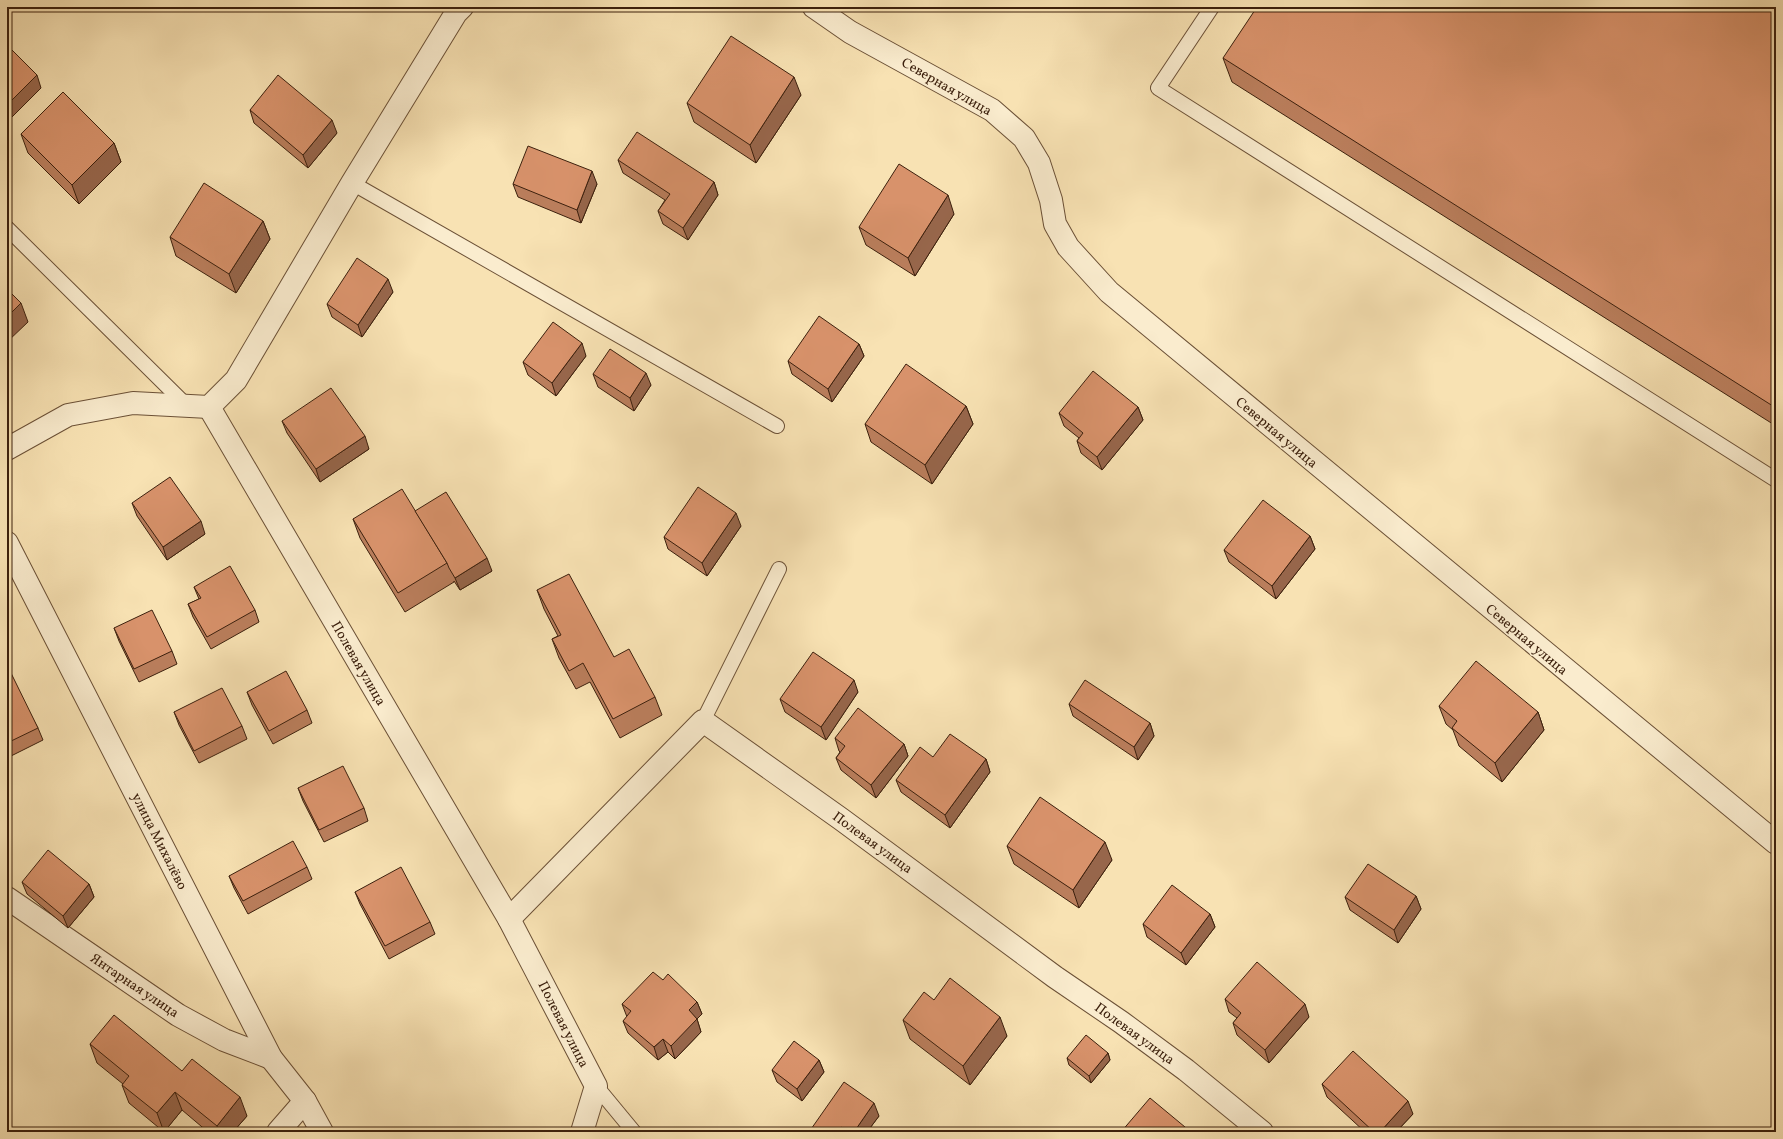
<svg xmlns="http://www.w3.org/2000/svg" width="1783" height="1139" viewBox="0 0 1783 1139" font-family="Vollkorn,serif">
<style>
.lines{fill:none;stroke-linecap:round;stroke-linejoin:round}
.lane-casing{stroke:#6b5036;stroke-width:16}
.street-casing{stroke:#6b5036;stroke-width:24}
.lane{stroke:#faecce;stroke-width:14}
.street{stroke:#faecce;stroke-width:22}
.wall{fill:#ba7e5c;stroke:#3c200d}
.shaded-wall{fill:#97664b;stroke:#3c200d}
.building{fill:#d8926b;stroke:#3c200d}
.labels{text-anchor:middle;stroke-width:3;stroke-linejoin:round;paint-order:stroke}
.street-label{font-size:14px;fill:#3c200d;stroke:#faecce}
</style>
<rect width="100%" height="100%" fill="#f8e2b3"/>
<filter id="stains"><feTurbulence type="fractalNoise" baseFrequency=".005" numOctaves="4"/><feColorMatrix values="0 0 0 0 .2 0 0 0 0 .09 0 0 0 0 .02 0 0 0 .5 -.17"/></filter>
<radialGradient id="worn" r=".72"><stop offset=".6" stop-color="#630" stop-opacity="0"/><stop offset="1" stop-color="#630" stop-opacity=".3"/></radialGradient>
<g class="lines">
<defs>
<g id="lane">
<polyline points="1212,7 1158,88 1776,480"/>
<polyline points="352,183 777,426"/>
<polyline points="7,228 187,406"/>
<polyline points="703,721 779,569"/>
<polyline points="596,1086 634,1132"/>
</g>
<g id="street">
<polyline points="814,7 850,32 992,110 1024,138 1039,163 1051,200 1055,224 1068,247 1109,292 1776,843"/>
<polyline points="209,407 509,919 596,1086 582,1132"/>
<polyline points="7,449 68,415 133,403 209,407 236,380 352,183 456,13 462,7"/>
<polyline points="7,543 271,1058 305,1101 322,1132"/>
<polyline points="7,898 178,1015 224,1040 271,1058"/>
<polyline points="509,919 703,721 841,819 1055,977 1121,1022 1186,1070 1262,1132"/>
<polyline points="278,1132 305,1101"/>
</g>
</defs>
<use href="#lane" class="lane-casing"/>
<use href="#street" class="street-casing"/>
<use href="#lane" class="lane"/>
<use href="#street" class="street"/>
</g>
<g class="wall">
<polygon points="1776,7 1776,426 1232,82 1223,58"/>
<polygon points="801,95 756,163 694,122 687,103"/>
<polygon points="250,110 337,133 308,168 254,123"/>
<polygon points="21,134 114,143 121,162 79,204 28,153"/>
<polygon points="618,160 714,182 718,195 688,240 663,224 658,211 665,200 623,173"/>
<polygon points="513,184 597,184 581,223 518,197"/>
<polygon points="954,214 915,276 866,245 859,227"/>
<polygon points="263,221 270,239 236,293 176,256 170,237"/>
<polygon points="393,292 362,337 332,317 327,304"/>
<polygon points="859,344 864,356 832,402 792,374 788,361"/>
<polygon points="586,356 556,396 528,375 523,362"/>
<polygon points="593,374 651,385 634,411 598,387"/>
<polygon points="966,406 973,424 932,484 871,442 865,424"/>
<polygon points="1138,407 1143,420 1102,470 1081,453 1077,441 1079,438 1064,426 1059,413"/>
<polygon points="282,421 369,449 320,482 287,433"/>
<polygon points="132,503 205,534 167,560 137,516"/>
<polygon points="415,511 492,571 460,590 454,581 454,582 405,612 360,538 353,519"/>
<polygon points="741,526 707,576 668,549 664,537"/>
<polygon points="1310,536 1315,549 1276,599 1229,562 1224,550"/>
<polygon points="194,587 255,610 259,622 211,649 193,617 188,604 199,599"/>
<polygon points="537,590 614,657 655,697 662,715 620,738 590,682 576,689 559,658 552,639 558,636 544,609"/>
<polygon points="114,628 172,651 177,664 139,682 119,641"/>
<polygon points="7,672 38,728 43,740 7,758"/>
<polygon points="247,692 307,710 312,723 273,744 252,705"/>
<polygon points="858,692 826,740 785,712 780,699"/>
<polygon points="1069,704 1150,723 1154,736 1138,760 1073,716"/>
<polygon points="1439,706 1538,712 1544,730 1502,782 1459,746 1453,730 1446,724"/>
<polygon points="174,712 242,726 247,739 199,763 179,725"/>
<polygon points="835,738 904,744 908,756 876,798 841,770 836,758 840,752 839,751"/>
<polygon points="986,759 990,772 950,828 901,792 896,780"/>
<polygon points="298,788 364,808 368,821 324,842 303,801"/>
<polygon points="1007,846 1112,860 1079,908 1014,864"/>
<polygon points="307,867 312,879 248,914 234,888 229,876"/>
<polygon points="22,882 89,884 94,897 68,928 27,894"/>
<polygon points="355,892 430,922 435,934 389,959 360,904"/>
<polygon points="1416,896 1421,909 1398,943 1350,910 1345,897"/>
<polygon points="1210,914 1215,927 1186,965 1147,937 1143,924"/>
<polygon points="663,980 697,1002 702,1014 697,1019 701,1032 675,1059 668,1052 658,1060 628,1033 623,1021 627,1017 622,1004"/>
<polygon points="1225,999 1309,1017 1269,1063 1237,1035 1233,1023 1237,1018 1229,1012"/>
<polygon points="934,1000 1007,1036 970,1085 910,1039 903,1020"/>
<polygon points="90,1044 182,1071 247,1116 233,1132 208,1132 182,1110 164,1132 129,1103 122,1085 123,1084 97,1063"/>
<polygon points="1108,1053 1110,1060 1091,1083 1069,1065 1067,1058"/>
<polygon points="819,1060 824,1072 802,1101 777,1082 772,1070"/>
<polygon points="1322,1084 1413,1114 1396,1132 1365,1132 1327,1097"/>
<polygon points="879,1116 867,1132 809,1132"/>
</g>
<g class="shaded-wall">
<polygon points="37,75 41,88 7,122 7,105"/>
<polygon points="794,77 801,95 756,163 750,145"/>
<polygon points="332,120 337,133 308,168 303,155"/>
<polygon points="114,143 121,162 79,204 72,185"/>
<polygon points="592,171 597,184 581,223 577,210"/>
<polygon points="714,182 718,195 688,240 683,228"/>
<polygon points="948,195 954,214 915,276 908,258"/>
<polygon points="263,221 270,239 236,293 229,274"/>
<polygon points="388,279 393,292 362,337 358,325"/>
<polygon points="21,303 28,322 7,342 7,317"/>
<polygon points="582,343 586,356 556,396 552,383"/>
<polygon points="859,344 864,356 832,402 828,389"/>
<polygon points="646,373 651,385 634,411 630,398"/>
<polygon points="966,406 973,424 932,484 925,465"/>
<polygon points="1138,407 1143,420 1102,470 1097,457"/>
<polygon points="365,436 369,449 320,482 316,469"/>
<polygon points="736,513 741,526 707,576 702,563"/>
<polygon points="201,521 205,534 167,560 163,547"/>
<polygon points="1310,536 1315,549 1276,599 1272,586"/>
<polygon points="487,558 492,571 460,590 455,578"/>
<polygon points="854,680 858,692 826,740 821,727"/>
<polygon points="1538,712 1544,730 1502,782 1495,763"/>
<polygon points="1150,723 1154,736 1138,760 1134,747"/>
<polygon points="904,744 908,756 876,798 871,785"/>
<polygon points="986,759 990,772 950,828 945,815"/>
<polygon points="1105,842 1112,860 1079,908 1073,890"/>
<polygon points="89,884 94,897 68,928 63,916"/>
<polygon points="1416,896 1421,909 1398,943 1394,930"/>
<polygon points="1210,914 1215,927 1186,965 1181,953"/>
<polygon points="697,1002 702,1014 697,1019 701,1032 675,1059 671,1046 689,1010"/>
<polygon points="1305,1004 1309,1017 1269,1063 1265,1050"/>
<polygon points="1000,1017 1007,1036 970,1085 963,1066"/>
<polygon points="663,1039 668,1052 658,1060 654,1047"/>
<polygon points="1108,1053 1110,1060 1091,1083 1089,1076"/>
<polygon points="819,1060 824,1072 802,1101 797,1089"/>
<polygon points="175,1092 182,1110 164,1132 157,1113"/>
<polygon points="240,1097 247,1116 233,1132 219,1132 217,1126"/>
<polygon points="1408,1101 1413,1114 1396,1132 1380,1132"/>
<polygon points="874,1103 879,1116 867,1132 854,1132"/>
<polygon points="841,1127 843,1132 837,1132"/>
</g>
<g class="building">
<polygon points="1257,7 1776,7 1776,408 1223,58"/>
<polygon points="731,36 794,77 750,145 687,103"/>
<polygon points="7,45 37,75 7,105"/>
<polygon points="278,75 332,120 303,155 250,110"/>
<polygon points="63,92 114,143 72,185 21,134"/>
<polygon points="637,132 714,182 683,228 658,211 670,194 618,160"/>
<polygon points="528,146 592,171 577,210 513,184"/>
<polygon points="899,164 948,195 908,258 859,227"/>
<polygon points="204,183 263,221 229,274 170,237"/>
<polygon points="357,258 388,279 358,325 327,304"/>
<polygon points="7,289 21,303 7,317"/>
<polygon points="819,316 859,344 828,389 788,361"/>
<polygon points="553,322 582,343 552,383 523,362"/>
<polygon points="610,349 646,373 630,398 593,374"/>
<polygon points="906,364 966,406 925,465 865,424"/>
<polygon points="1093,371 1138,407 1097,457 1077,441 1083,433 1059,413"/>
<polygon points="331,388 365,436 316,469 282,421"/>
<polygon points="170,477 201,521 163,547 132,503"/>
<polygon points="698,487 736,513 702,563 664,537"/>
<polygon points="402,489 447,563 398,593 353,519"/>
<polygon points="446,492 487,558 455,578 449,568 447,563 415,511"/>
<polygon points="1263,500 1310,536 1272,586 1224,550"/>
<polygon points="230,566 255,610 207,637 188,604 201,598 194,587"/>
<polygon points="569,574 614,657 629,649 655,697 613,719 583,663 569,671 552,639 561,635 537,590"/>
<polygon points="152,610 172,651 134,669 114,628"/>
<polygon points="813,652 854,680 821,727 780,699"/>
<polygon points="1476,661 1538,712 1495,763 1452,728 1457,721 1439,706"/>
<polygon points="10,671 38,728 7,743 7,672"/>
<polygon points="286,671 307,710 269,731 247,692"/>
<polygon points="1085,680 1150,723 1134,747 1069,704"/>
<polygon points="222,688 242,726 194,751 174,712"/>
<polygon points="858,708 904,744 871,785 836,758 845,746 835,738"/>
<polygon points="950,734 986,759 945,815 896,780 920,747 933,757"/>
<polygon points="343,766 364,808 319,830 298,788"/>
<polygon points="1040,797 1105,842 1073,890 1007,846"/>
<polygon points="293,841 307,867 243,901 229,876"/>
<polygon points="48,850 89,884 63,916 22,882"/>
<polygon points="1368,864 1416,896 1394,930 1345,897"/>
<polygon points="401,867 430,922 385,946 355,892"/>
<polygon points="1172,885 1210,914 1181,953 1143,924"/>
<polygon points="1257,962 1305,1004 1265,1050 1233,1023 1241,1013 1225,999"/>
<polygon points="653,972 663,980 668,974 697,1002 689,1010 697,1019 671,1046 663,1039 654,1047 623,1021 631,1011 622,1004"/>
<polygon points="950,978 1000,1017 963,1066 903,1020 924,992 934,1000"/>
<polygon points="114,1015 182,1071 192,1059 240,1097 217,1126 175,1092 157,1113 122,1085 129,1076 90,1044"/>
<polygon points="1086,1035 1108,1053 1089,1076 1067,1058"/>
<polygon points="794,1041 819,1060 797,1089 772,1070"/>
<polygon points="1353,1051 1408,1101 1380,1132 1374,1132 1322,1084"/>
<polygon points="844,1082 874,1103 854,1132 848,1132 841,1127 837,1132 809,1132"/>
<polygon points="1150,1098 1191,1132 1121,1132"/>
</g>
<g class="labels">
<g class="street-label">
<text transform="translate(947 86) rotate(30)" y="5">Северная улица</text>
<text transform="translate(1277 432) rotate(40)" y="5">Северная улица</text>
<text transform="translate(1527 639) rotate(40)" y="5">Северная улица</text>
<text transform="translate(359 663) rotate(60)" y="5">Полевая улица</text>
<text transform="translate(160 841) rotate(63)" y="5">улица Михалёво</text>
<text transform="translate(873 842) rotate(36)" y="5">Полевая улица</text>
<text transform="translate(135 985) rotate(34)" y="5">Янтарная улица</text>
<text transform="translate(564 1024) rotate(63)" y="5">Полевая улица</text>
<text transform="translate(1135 1033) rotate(36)" y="5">Полевая улица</text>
</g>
</g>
<rect width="1783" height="1139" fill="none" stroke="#f8e2b3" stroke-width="24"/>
<rect x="8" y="8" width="1767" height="1123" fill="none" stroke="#3c200d" stroke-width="2"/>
<rect x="12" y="12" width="1759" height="1115" fill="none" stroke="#3c200d"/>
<rect width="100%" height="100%" filter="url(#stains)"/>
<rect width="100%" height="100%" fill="url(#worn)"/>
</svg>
